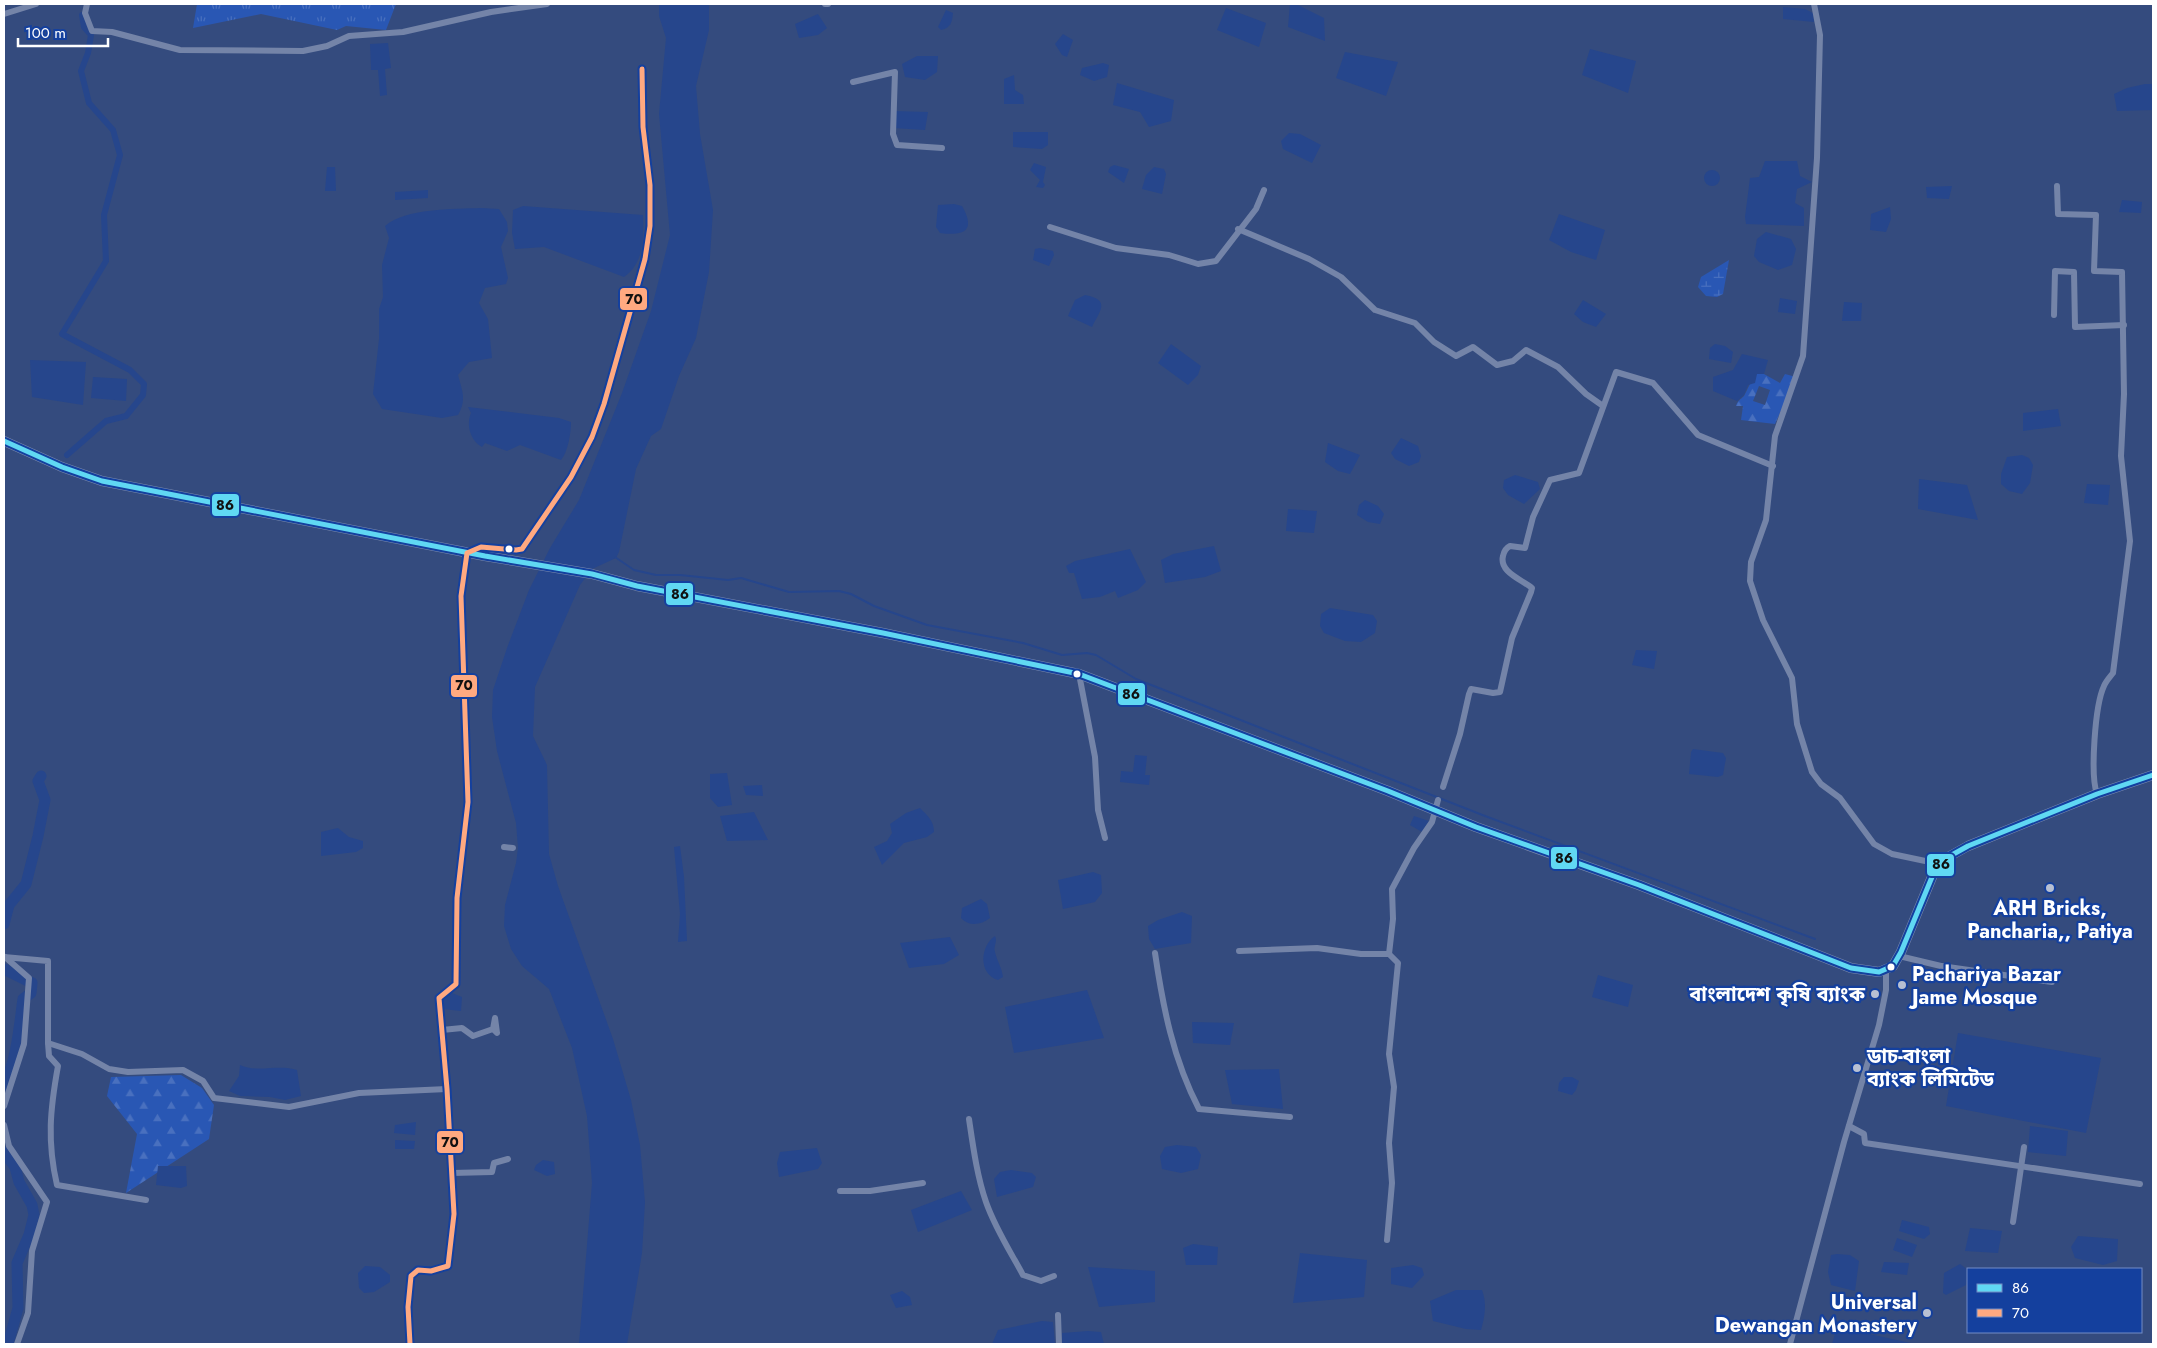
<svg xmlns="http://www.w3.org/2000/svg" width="2157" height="1348" viewBox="0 0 2157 1348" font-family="Jost,'Noto Sans Bengali',sans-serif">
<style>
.grass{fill:url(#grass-tufts)}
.forest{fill:url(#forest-firs);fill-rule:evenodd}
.wetland{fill:url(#wetland-marsh)}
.water{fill:#26468c}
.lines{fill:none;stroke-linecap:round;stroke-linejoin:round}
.stream{stroke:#26468c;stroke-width:2}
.canal{stroke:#26468c;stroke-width:6}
.river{stroke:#26468c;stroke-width:11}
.minor{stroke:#7484a8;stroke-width:6}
.trunk{stroke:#7e8cae;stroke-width:10}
.bus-1-casing{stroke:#14409e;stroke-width:9}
.bus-2-casing{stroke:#14409e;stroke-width:9}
.bus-1{stroke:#60d8f3;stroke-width:5}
.bus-2{stroke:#ffa980;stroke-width:5}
.bus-dot{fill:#fff;stroke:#14409e;stroke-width:2}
.poi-dot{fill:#b8c0d2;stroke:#14409e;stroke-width:2}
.labels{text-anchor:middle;stroke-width:4.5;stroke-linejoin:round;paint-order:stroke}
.poi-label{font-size:20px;font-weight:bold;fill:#fff;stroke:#14409e;text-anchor:start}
.line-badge{stroke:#14409e;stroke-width:2}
.pale-badge-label{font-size:14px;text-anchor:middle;font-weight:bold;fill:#111}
</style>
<defs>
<pattern id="grass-tufts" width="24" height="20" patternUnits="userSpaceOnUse" patternTransform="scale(1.25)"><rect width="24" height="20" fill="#2957b4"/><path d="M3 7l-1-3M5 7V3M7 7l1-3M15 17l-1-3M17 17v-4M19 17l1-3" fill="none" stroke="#4970bf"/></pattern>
<pattern id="forest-firs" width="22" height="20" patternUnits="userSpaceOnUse" patternTransform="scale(1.25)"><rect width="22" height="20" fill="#2957b4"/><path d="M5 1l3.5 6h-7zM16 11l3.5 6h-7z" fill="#4970bf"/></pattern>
<pattern id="wetland-marsh" width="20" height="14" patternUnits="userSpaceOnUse" patternTransform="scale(1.25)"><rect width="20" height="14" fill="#2957b4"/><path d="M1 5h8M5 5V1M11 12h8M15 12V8" fill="none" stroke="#4970bf"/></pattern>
</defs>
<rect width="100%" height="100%" fill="#344b7e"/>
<polygon class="grass" points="197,4 396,4 386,30 346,26 337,30 261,14 193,28"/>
<g class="forest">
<path d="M 1756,374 L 1764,374 L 1780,383 L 1785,374 L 1796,377 L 1775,424 L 1741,420 L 1743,406 L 1736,406 C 1738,400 1740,400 1744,396 C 1748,389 1750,382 1756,374 ZM 1759,386 L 1770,390 L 1765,405 L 1753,401 Z"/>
<polygon points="181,1075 202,1088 214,1105 209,1139 126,1193 137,1134 107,1096 111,1077"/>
</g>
<polygon class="wetland" points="1729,260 1723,294 1717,297 1706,296 1698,287 1701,277"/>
<g class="water">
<polygon points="659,4 709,4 709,30 696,86 700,134 713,210 709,272 696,338 679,376 661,429 651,436 636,469 619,552 616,558 592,569 580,585 535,687 533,736 547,765 549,854 558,886 613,1039 631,1100 640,1145 645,1202 642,1253 627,1344 579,1344 592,1183 587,1116 572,1048 549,989 522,966 511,949 504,926 505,905 516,863 518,848 516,823 497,751 492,717 493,690 507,648 529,590 550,548 579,500 622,393 651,311 670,235 659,114 666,38 659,16"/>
<polygon points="1290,4 1296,4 1324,18 1325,41 1288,27"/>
<polygon points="1783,7 1805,9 1813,13 1814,22 1783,19"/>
<polygon points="1226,8 1266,23 1259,47 1217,30"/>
<path d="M 946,10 L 953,13 C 952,22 951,28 941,30 L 938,27 Z"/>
<polygon points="818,14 827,28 818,35 799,38 795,24"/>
<polygon points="1063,34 1073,40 1067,57 1062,55 1055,44"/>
<polygon points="388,43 391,68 385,69 387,95 380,96 378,70 371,70 370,44"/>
<polygon points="1590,49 1636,61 1628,93 1582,75"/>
<polygon points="1345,52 1398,62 1386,96 1336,78"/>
<polygon points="917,56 938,56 937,72 925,80 905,77 902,64"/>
<polygon points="1103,63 1109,65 1107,77 1094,81 1080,75 1082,68"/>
<polygon points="1014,75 1015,90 1023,95 1024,104 1004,104 1004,79"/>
<polygon points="1117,83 1174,100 1171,121 1149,127 1140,112 1113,105"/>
<polygon points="2145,84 2153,84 2153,110 2117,111 2114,94 2127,88"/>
<polygon points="893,111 928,112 925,130 893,128"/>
<polygon points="1013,132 1048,132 1048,145 1042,149 1013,147"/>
<polygon points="1289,133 1300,134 1321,145 1312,163 1283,149 1281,141"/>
<polygon points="1765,161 1797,161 1800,176 1812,182 1797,189 1795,203 1804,208 1804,226 1746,224 1745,217 1750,178 1759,177"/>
<polygon points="1034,163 1046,167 1043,182 1045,185 1043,188 1036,187 1040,180 1030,170"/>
<polygon points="1114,165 1129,169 1124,183 1108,172 1110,167"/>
<polygon points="327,167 335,167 336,191 325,191"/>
<polygon points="1154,167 1164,169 1166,174 1162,194 1142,189 1146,175"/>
<circle cx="1712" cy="178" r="8"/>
<polygon points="1952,186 1949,199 1927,198 1926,187"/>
<polygon points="428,190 428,198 395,200 395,192"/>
<polygon points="2122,200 2142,202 2141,213 2119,212"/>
<path d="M 954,204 L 962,206 C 977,232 962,236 940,233 L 936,227 L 938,205 Z"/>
<path d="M 523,206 L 643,215 C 644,237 644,264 624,277 L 544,247 L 515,249 L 512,233 L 513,210 Z"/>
<polygon points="1890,207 1891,219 1886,232 1870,230 1871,214"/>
<path d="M 481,208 L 499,209 L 507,222 L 508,231 L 501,247 L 508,278 L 506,284 L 485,288 L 479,303 L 488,319 L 492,358 L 469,362 L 458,375 C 462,390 467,400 458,415 L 442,418 L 382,409 L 373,394 L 379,339 L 379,309 L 383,297 L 382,265 L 389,238 L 385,226 C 406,208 453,209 481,208 Z"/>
<polygon points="1559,214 1605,230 1596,260 1571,252 1549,240"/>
<polygon points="1766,232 1791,239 1796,249 1792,265 1778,270 1759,262 1754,256 1757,239"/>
<polygon points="1040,248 1053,251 1054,255 1049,266 1033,260 1035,249"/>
<path d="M 1085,295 C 1112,300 1099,312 1092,327 L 1068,316 L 1075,300 Z"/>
<polygon points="1780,298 1797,301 1795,314 1778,312"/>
<polygon points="1583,300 1606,314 1596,327 1583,322 1574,314"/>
<polygon points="1844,302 1862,303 1861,321 1842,321"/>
<polygon points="1171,344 1201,366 1198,375 1188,385 1158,363"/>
<polygon points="1715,344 1725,346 1733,352 1731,363 1709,359 1710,348"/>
<polygon points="1742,354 1768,360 1764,374 1757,374 1755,383 1748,385 1744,395 1737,401 1713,391 1713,377 1733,370"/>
<polygon points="30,360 86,362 83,405 32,397"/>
<polygon points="93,377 127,379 126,401 91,398"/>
<path d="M 468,407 L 559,418 L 571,422 C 571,433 568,452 561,460 L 520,445 L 507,451 L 485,443 L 482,447 C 470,440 466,425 471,413 Z"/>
<polygon points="2058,409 2061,426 2023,431 2023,413"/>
<polygon points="1401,438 1418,446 1421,456 1419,462 1409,466 1395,459 1391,453"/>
<polygon points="1328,443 1360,455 1350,474 1338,471 1325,462"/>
<polygon points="2022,455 2029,458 2033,465 2030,483 2022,494 2009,491 2001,484 2001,474 2007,457"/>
<polygon points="1515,475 1538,482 1540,489 1524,504 1508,495 1503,488 1504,480"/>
<polygon points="1919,479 1967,485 1978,520 1918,509"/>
<polygon points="2087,484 2110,485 2108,505 2084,503"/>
<polygon points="1365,500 1378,506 1384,514 1380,524 1368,522 1357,515 1359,505"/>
<polygon points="1288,509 1317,511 1314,533 1286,531"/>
<polygon points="1214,546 1221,571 1205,577 1165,583 1161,560 1173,554"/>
<polygon points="1130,549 1146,582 1138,590 1118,598 1115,591 1100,597 1082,599 1074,573 1069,573 1066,566 1075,561"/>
<polygon points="1330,608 1373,615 1377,621 1375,633 1361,642 1345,641 1324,633 1320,626 1321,614"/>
<polygon points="1636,650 1657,651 1654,669 1632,665"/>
<polygon points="1693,749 1723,753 1726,758 1723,775 1718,777 1689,774 1691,752"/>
<polygon points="1135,755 1147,756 1145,775 1150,775 1149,785 1120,782 1121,771 1133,772"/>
<polygon points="727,773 732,805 718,807 710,798 710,774"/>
<polygon points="762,785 763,796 746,795 743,786"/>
<path d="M 920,808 C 928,816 934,821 934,832 L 927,837 L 904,843 L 882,865 L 874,847 L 887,841 L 892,833 L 890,824 L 906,813 Z"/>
<polygon points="754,812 768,840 727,841 720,816"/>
<polygon points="1414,816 1429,821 1422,832 1410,825"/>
<polygon points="338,828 349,837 363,841 363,848 356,852 321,856 321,832"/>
<polygon points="680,846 684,877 687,941 678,942 680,914 674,847"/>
<polygon points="1093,872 1101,875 1102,893 1095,902 1063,909 1058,880"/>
<path d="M 981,899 L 987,904 L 990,918 C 981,925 969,927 961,918 L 962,908 Z"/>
<polygon points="1182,912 1192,916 1191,943 1155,949 1149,939 1148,926 1158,920"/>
<path d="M 995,936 C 998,942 993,946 995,952 C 997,961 1002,968 1003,977 L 998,980 C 978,974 980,946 995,936 Z"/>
<polygon points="950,937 959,955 944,964 909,968 900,943"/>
<polygon points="1598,975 1633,985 1628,1007 1592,997"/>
<polygon points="1087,990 1104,1038 1014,1053 1005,1007"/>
<polygon points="452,993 462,997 461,1011 443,1009 442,1000"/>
<polygon points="1192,1022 1234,1023 1230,1045 1193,1043"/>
<polygon points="1958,1033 2101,1058 2086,1133 1946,1106"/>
<path d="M 240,1065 C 257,1073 279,1064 297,1070 L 301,1096 L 285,1100 L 270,1097 L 240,1096 L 229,1091 L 239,1076 Z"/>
<polygon points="1279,1069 1283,1109 1232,1104 1225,1070"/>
<polygon points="1564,1077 1572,1077 1579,1081 1576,1090 1572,1095 1558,1091 1559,1083"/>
<polygon points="416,1122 415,1135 394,1133 395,1125"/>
<polygon points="2030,1126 2068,1131 2066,1156 2028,1152"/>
<polygon points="395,1140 415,1141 414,1149 395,1149"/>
<polygon points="1177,1145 1196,1147 1201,1155 1198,1169 1181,1173 1162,1169 1160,1156 1165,1147"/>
<polygon points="817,1148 822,1163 818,1169 779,1177 777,1163 780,1152"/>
<polygon points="543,1160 554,1162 555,1174 547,1176 534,1170 536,1165"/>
<polygon points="158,1166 186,1166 187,1186 181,1188 156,1185"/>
<polygon points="1011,1170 1032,1173 1036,1177 1033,1187 997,1197 994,1179 1000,1172"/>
<polygon points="961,1191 972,1210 918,1232 911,1210"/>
<polygon points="1902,1220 1929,1227 1930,1234 1924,1239 1899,1231"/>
<polygon points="1970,1228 2002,1231 1998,1253 1965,1251"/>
<polygon points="2078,1236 2118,1239 2117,1261 2103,1265 2075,1258 2071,1247"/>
<polygon points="1897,1238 1917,1245 1912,1257 1893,1250"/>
<polygon points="1193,1244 1218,1247 1217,1265 1186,1265 1183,1248"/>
<polygon points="1300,1253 1367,1260 1364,1297 1293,1303"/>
<polygon points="1837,1254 1850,1255 1859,1261 1855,1291 1831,1285 1828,1272 1831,1255"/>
<polygon points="1884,1262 1909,1263 1907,1275 1881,1272"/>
<polygon points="1960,1264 1968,1270 1966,1285 1946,1295 1943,1293 1944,1273"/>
<polygon points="1413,1265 1422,1268 1424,1275 1412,1288 1391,1284 1391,1268"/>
<polygon points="365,1266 380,1267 390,1275 390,1282 374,1292 364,1293 359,1288 358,1273"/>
<polygon points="1088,1267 1155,1271 1155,1302 1099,1307"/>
<path d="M 1456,1290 L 1482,1290 C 1487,1303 1485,1316 1481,1330 L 1466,1329 L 1433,1321 L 1430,1301 Z"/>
<polygon points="902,1291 910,1297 912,1305 896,1308 890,1295"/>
<polygon points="1042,1321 1053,1322 1055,1344 992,1344 998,1330"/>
<polygon points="1837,1327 1915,1344 1832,1344"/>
<polygon points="1088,1331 1101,1332 1104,1344 1062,1344 1062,1333"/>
</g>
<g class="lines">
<polyline class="stream" points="615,557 634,570 656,575 680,575 728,580 741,578 789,592 839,591 851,594 874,606 927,625 1023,643 1062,655 1087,653 1096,655 1136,679 1485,816 1815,939"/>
<polyline class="canal" points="67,455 106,421 126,416 143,395 144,384 130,370 62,334 106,261 104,215 120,155 113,130 89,103 81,71 88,53 91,35 84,27 82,15"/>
<g class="river">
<polyline points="4,924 9,905 26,884 38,836 45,800 38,781 41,776"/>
<path d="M 4,969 L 32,983 L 31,993 L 23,999 C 19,1027 17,1059 4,1085"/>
<polyline points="4,1152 15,1167 19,1182 32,1205 34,1215 29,1235 17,1263 18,1308 8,1344"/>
</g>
<g class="minor">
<polyline points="87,4 85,13 92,31 112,32 180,50 303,51 327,46 349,36 403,32 491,12 547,4"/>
<polyline points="825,4 828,4"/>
<polyline points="1814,4 1820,35 1817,158 1803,356 1775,436 1766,520 1751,562 1750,581 1763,620 1792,678 1797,724 1812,772 1821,784 1840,798 1874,844 1892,854 1930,862 1937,868"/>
<polyline points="4,14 36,4"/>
<polyline points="853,82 895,72 893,134 897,145 942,148"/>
<path d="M 2057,186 L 2058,214 L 2096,215 L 2094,271 L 2122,272 L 2124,394 L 2121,456 L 2130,541 L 2113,673 C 2110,677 2106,681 2104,686 C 2095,705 2090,775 2097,794"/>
<polyline points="1050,227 1116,248 1169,255 1198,264 1216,261 1256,209 1264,190"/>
<polyline points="1238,229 1309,259 1341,277 1375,310 1415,323 1434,342 1456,356 1473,347 1497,365 1513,361 1526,350 1558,367 1586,394 1603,406"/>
<polyline points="2054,315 2055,271 2074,272 2075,327 2124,325"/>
<polyline points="1079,674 1095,757 1098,810 1105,838"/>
<path d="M 1443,787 L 1460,734 L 1469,694 L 1471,689 L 1493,693 L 1500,692 L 1512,638 L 1531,592 L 1532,588 C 1521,579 1499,572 1503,556 C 1504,551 1506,548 1510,546 L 1525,548 L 1533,517 L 1550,480 L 1579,473 L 1616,372 L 1653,383 L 1698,435 L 1773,466"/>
<polyline points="504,847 513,848"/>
<polyline points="1239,951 1317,948 1361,954 1389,954 1393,919 1392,889 1414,848 1432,822 1438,800"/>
<path d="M 1155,953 C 1163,1007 1173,1059 1199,1109 L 1290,1117"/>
<polyline points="1899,956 1941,966 1967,975"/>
<polyline points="4,957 48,961 48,1043 82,1054 109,1069 128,1072 183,1070 203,1081 214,1098 289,1107 359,1093 447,1089"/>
<polyline points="1941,966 2052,982"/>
<polyline points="442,1030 462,1028 473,1036 493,1029 495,1018 497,1033 493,1029"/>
<path d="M 48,1043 L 49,1056 L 58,1066 C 50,1110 47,1142 57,1185 L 146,1200"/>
<polyline points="4,1106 24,1044 29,978 5,957"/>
<path d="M 969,1119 C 973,1146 977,1176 986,1202 C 995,1228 1010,1251 1023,1275 L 1041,1281 L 1054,1276"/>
<polyline points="4,1125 9,1146 47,1202 32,1251 28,1313 17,1344"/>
<polyline points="1849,1126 1864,1134 1865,1143 2140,1184"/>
<polyline points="452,1173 492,1172 494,1163 508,1159"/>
<polyline points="840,1191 870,1191 923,1183"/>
<polyline points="2013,1222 2024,1147"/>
<polyline points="1387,1240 1392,1183 1389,1143 1394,1087 1389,1054 1398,963 1389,954"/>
<polyline points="1058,1315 1059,1344"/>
<polyline points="410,1344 408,1307 411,1276 418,1270 431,1271 448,1266 454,1214 447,1089 439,998 456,984 457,898 468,802 461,596 467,553 481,547 516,550 522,549 571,477 592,437 604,404 645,259 650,226 650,185 643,127 642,69"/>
<polyline points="1790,1344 1844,1142 1879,1025 1886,990 1886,970"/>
</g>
<polyline class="trunk" points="4,441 62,467 102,481 485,556 592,574 637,586 883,633 1079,674 1388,791 1476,827 1639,885 1851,968 1879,972 1893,966 1901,952 1932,877 1937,868 1950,856 1968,846 2097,794 2153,775"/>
<defs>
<polyline id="bus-1" points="4,441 62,467 102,481 485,556 592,574 637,586 883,633 1079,674 1388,791 1476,827 1639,885 1851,968 1879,972 1893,966 1901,952 1932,877 1937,868 1950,856 1968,846 2097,794 2153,775"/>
<polyline id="bus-2" points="410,1344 408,1307 411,1276 418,1270 431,1271 448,1266 454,1214 447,1089 439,998 456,984 457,898 468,802 461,596 467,553 481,547 516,550 522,549 571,477 592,437 604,404 645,259 650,226 650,185 643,127 642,69"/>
</defs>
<use href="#bus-1" class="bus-1-casing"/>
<use href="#bus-2" class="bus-2-casing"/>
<use href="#bus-1" class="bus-1"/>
<use href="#bus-2" class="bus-2"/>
</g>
<g class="bus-dot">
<circle cx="509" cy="549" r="4.5"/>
<circle cx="1077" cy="674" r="4.5"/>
<circle cx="1891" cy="967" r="4.5"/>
</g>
<g class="poi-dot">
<circle cx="2050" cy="888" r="5"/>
<circle cx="1902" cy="985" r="5"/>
<circle cx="1875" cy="994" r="5"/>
<circle cx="1857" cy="1068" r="5"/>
<circle cx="1927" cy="1313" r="5"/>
</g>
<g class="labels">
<g class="poi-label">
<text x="2050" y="915" text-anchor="middle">ARH Bricks,<tspan x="2050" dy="23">Pancharia,, Patiya</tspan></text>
<text x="1912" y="981">Pachariya Bazar<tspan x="1912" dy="23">Jame Mosque</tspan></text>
<text x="1865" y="1001" text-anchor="end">বাংলাদেশ কৃষি ব্যাংক</text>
<text x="1867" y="1063">ডাচ-বাংলা<tspan x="1867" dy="23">ব্যাংক লিমিটেড</tspan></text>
<text x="1917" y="1309" text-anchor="end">Universal<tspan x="1917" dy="23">Dewangan Monastery</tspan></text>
</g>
</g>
<g class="line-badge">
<rect x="619" y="287" width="29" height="24" rx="5" fill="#ffa980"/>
<rect x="211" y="493" width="29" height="24" rx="5" fill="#60d8f3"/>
<rect x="665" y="582" width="29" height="24" rx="5" fill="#60d8f3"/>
<rect x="450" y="674" width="28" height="24" rx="5" fill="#ffa980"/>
<rect x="1117" y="682" width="29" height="24" rx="5" fill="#60d8f3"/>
<rect x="1550" y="846" width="28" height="24" rx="5" fill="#60d8f3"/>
<rect x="1926" y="853" width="29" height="24" rx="5" fill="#60d8f3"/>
<rect x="436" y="1130" width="28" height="24" rx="5" fill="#ffa980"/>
</g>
<g class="pale-badge-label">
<text x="634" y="304">70</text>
<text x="225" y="510">86</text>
<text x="680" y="599">86</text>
<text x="464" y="690">70</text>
<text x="1131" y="699">86</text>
<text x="1564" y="863">86</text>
<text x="1941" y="869">86</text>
<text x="450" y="1147">70</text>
</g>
<rect width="2157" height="1348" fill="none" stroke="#ffffff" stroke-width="10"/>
<rect x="1967" y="1268" width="175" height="65" fill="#14409e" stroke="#728cc5"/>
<rect x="1977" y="1284" width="25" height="8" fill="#60d8f3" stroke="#728cc5"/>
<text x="2012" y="1293" font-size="15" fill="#ffffff">86</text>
<rect x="1977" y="1309" width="25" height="8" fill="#ffa980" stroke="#728cc5"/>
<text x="2012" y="1318" font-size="15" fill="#ffffff">70</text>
<path d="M18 38v8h90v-8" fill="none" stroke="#ffffff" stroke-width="2.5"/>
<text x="25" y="38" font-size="15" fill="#ffffff" stroke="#14409e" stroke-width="4" paint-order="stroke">100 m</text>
</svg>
